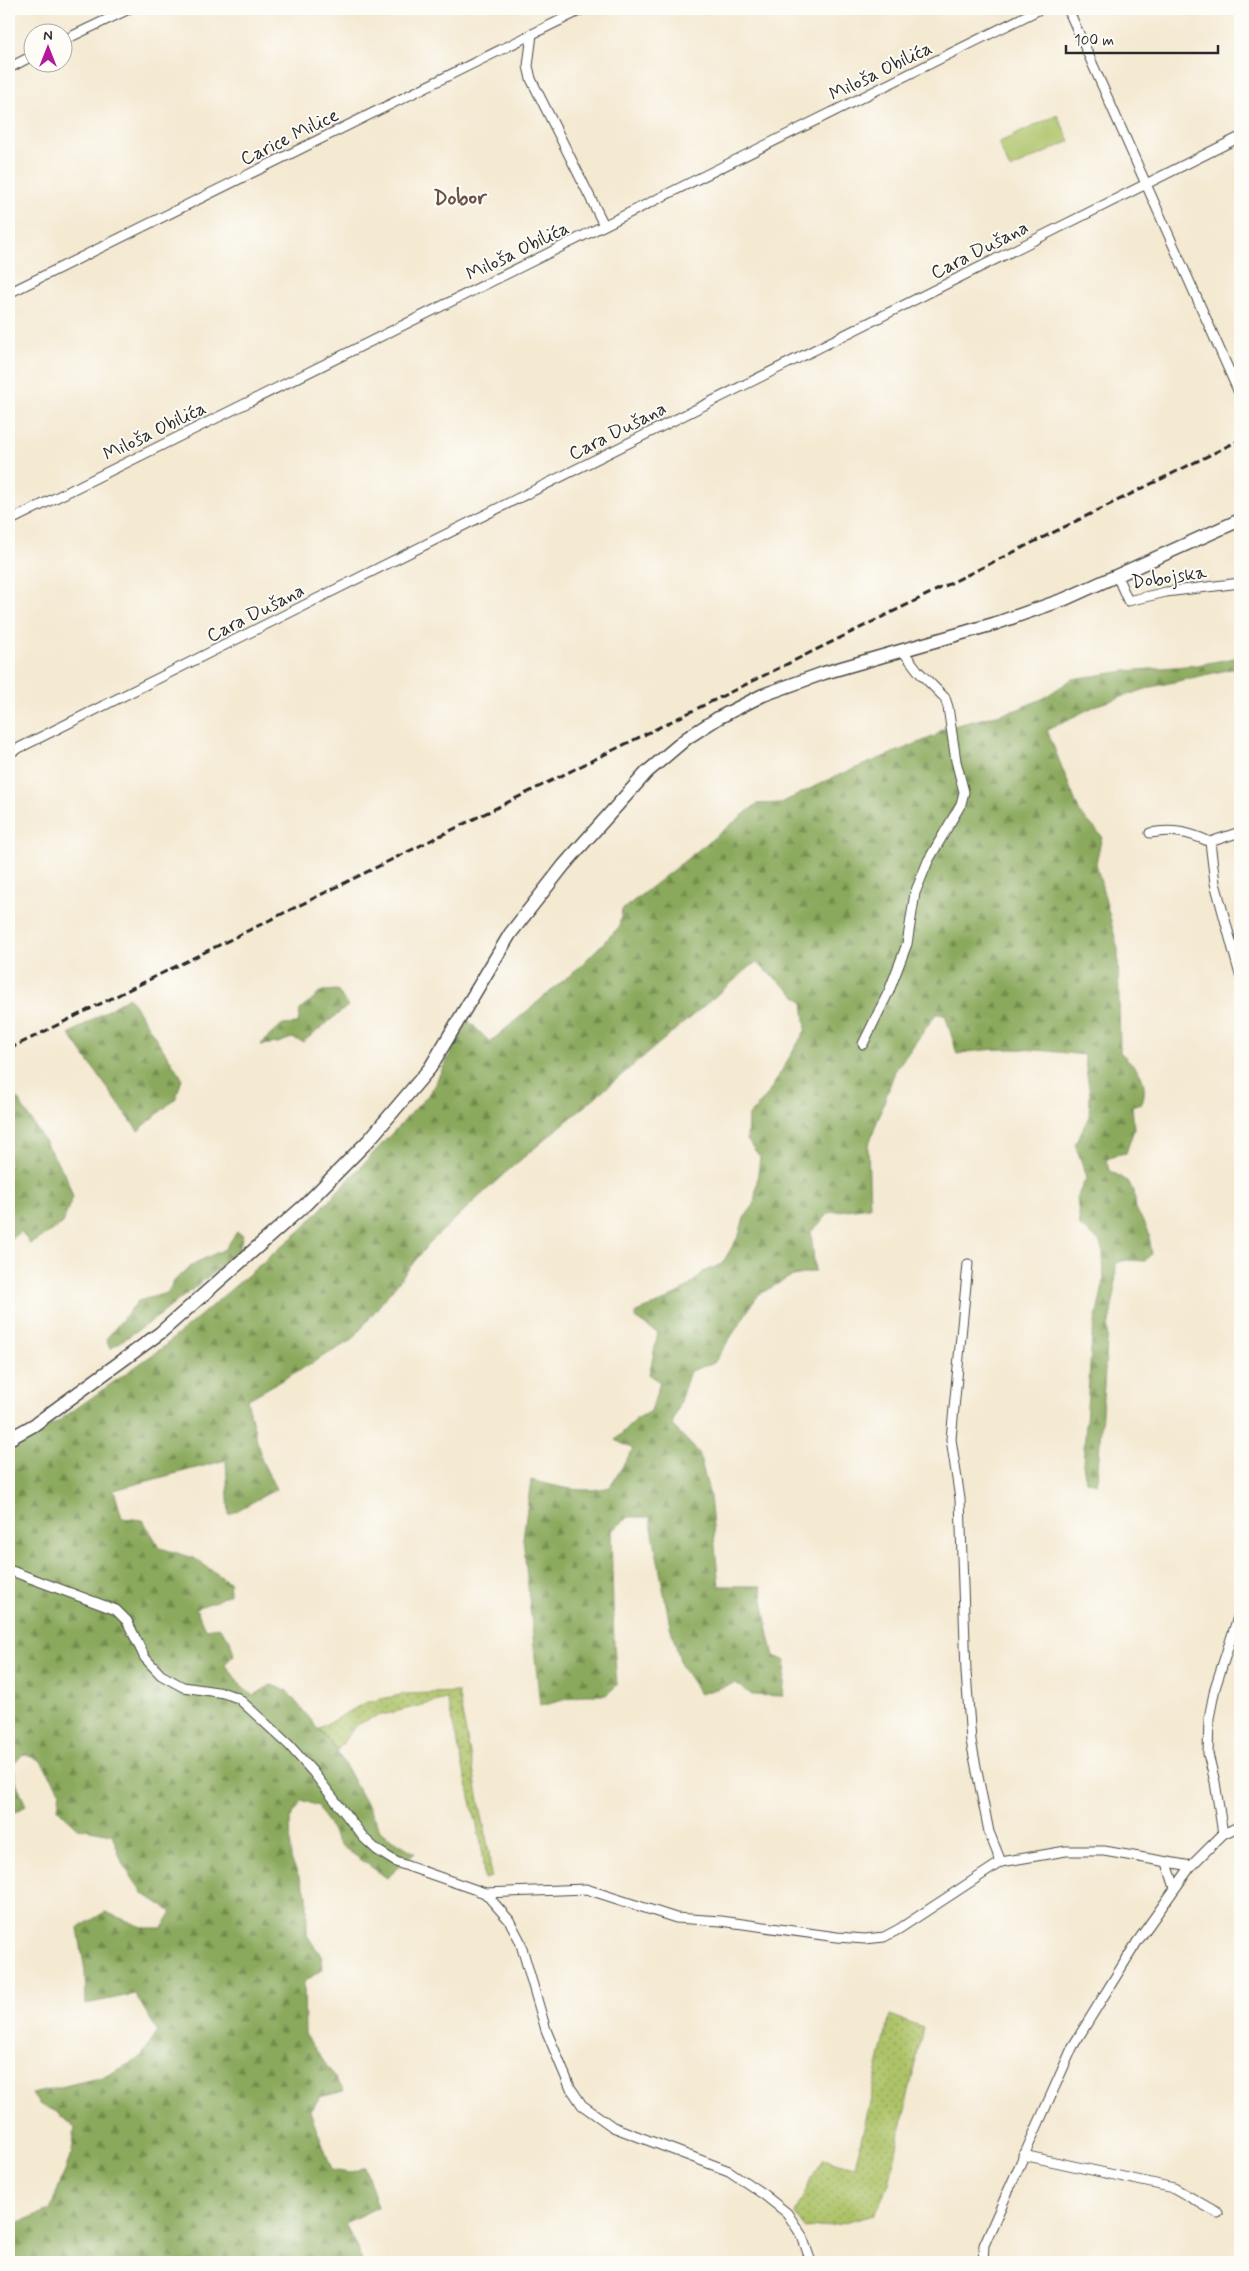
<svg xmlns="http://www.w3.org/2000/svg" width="1249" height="2271" viewBox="0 0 1249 2271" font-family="Mynerve,sans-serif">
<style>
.grass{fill:url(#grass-dots);stroke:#6c774a}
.forest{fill:url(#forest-firs);stroke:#5a6a44}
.garden{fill:#adc368;stroke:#6c774a}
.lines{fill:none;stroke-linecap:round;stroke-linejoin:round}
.minor-casing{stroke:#494844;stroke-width:11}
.secondary-casing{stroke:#494844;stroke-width:15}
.minor{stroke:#fff;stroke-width:9}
.secondary{stroke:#fff;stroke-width:12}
.rail{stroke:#2b2b2b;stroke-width:3;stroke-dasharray:8 4;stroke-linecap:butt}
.labels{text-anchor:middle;stroke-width:4;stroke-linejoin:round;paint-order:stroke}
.street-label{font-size:19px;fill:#2b2b2b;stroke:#fdfcf7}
.quarter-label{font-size:21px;font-weight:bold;fill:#6a5249;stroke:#fdfcf7}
</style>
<defs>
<pattern id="grass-dots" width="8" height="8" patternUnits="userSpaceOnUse" patternTransform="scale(1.25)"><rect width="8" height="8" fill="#adc368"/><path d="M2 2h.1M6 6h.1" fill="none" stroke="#8d9f56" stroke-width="1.8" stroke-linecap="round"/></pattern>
<pattern id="forest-firs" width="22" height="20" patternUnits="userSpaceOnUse" patternTransform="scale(1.25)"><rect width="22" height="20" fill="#8aa95c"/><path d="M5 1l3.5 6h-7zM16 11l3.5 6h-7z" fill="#718a4c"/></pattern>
</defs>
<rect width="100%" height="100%" fill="#fdfcf7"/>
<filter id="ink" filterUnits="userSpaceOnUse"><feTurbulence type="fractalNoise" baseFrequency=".02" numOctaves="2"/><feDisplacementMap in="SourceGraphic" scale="10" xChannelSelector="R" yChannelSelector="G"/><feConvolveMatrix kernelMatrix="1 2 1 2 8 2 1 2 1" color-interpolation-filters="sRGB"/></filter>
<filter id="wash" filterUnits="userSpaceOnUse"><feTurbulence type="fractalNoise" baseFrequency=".0096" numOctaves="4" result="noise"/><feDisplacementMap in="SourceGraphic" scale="20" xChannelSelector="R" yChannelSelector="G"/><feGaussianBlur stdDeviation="1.12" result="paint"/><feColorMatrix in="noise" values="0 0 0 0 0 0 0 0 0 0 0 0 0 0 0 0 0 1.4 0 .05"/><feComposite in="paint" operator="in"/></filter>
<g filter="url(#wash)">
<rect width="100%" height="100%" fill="#f4e9d1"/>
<g class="grass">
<polygon points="458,1692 489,1852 491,1877 484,1879 481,1843 447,1699 374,1717 355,1726 337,1751 319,1728 367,1702 405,1694"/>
<polygon points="890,2015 923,2027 889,2184 874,2215 840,2224 805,2229 795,2213 816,2170 823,2159 855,2167"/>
</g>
<g class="forest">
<path d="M 1240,657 L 1240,667 L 1152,687 L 1097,705 L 1047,730 L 1080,813 L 1102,836 L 1096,863 L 1118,949 L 1120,1052 C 1136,1067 1150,1079 1142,1103 L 1132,1106 L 1134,1129 L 1126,1153 L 1115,1155 L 1106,1160 L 1109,1170 L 1126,1180 L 1134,1191 L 1136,1209 L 1148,1230 L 1152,1254 L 1145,1261 L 1126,1260 L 1116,1263 L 1115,1292 L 1108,1328 L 1097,1484 L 1086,1481 L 1083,1464 L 1092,1337 L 1104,1281 L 1103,1253 L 1099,1240 L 1080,1226 L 1077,1197 L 1087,1177 L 1075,1144 L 1089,1117 L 1090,1094 L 1084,1055 C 1040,1050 1001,1045 957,1054 L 945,1014 L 936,1014 L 895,1071 L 868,1147 L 870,1207 L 831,1212 L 811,1232 L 815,1271 L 790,1277 L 758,1295 L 714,1363 L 690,1371 L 672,1425 L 699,1453 L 710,1496 L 719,1586 L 761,1586 L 769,1636 L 774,1656 L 786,1661 L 783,1696 L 752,1695 L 736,1683 L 700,1694 L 682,1667 L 670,1626 L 650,1517 L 629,1517 L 611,1531 L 614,1644 L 617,1685 L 606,1695 L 584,1695 L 540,1706 L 523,1538 L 531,1480 C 559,1487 582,1494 610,1487 L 633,1449 L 615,1440 L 636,1419 L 651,1411 L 660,1382 L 649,1375 L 658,1333 L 636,1319 L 636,1312 L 663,1302 L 689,1286 L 703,1272 L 722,1264 L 739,1235 L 744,1218 L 754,1205 L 760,1157 L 747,1140 L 748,1117 L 768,1094 L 806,1029 L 803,1002 L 756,962 L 505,1173 L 429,1243 L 352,1340 L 247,1400 L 262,1461 L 276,1489 L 229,1515 L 226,1460 L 114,1490 L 122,1518 L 143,1520 L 160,1548 L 194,1558 L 230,1583 L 229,1594 L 216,1601 L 196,1608 L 205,1629 L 219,1627 L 230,1640 L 234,1655 L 225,1664 L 242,1687 L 253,1696 L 271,1685 L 286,1690 L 337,1751 L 382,1833 L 415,1853 L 387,1878 L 339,1844 L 318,1806 L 302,1800 L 290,1819 L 291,1859 L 307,1894 L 307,1935 L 322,1957 L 323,1969 L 304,1982 L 305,2034 L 344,2091 L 320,2097 L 310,2111 L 332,2170 L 349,2173 L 365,2167 L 378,2207 L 345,2223 L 363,2262 L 9,2262 L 9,2226 L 50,2210 L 72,2152 L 75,2128 L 56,2112 L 39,2104 L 32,2094 L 106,2076 L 140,2058 L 158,2032 L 135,1994 L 86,2004 L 85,1971 L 78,1928 L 105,1912 L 145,1928 L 162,1928 L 172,1912 L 143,1893 L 123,1865 L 112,1834 L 78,1828 L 58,1809 L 60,1790 L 40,1760 L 23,1754 L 13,1765 L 17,1784 L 26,1806 L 9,1815 L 9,1449 L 60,1420 L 162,1348 L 301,1230 L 430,1093 L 468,1020 L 490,1042 L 576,970 L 619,927 L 622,910 L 757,804 L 781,803 L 834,777 L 935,736 L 942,729 L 1016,710 L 1044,698 L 1072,679 L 1126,671 L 1197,665 Z"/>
<polygon points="337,990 348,1006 303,1042 292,1038 278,1043 260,1045 281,1025 298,1024 300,1010 322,991"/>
<polygon points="129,997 182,1078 176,1098 138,1131 69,1034"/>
<polygon points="9,1085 66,1176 73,1197 62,1224 30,1244 21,1231 9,1240"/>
<polygon points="237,1232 243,1235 238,1253 160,1315 110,1349 106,1339 138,1301 167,1293 175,1280 195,1263 225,1249"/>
</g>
<polygon class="garden" points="1057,115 1070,141 1010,169 998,143"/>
</g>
<g filter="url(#ink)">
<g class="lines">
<defs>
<g id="minor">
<polyline points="1068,9 1240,395"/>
<polyline points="532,34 528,66 531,79 604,225"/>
<polyline points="62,41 129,9"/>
<polyline points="9,68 32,56"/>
<polyline points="9,293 583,9"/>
<polyline points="9,521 1040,9"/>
<polyline points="1117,576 1128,601 1166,592 1240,583"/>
<polyline points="9,753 1240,137"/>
<polyline points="1240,832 1210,842 1215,883 1240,975"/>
<path d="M 1150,833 C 1172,829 1189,832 1210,842"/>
<polyline points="863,1044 889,991 907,944 915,893 928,861 961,804 964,792 956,761 948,707 945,698 919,672 902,650"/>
<polyline points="968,1264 951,1439 960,1499 966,1672 971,1741 989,1832 1001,1862"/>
<polyline points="9,1570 116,1610 127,1621 145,1658 161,1675 183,1687 224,1693 238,1698 289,1745 313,1772 364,1838 377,1850 396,1862 485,1893 586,1889 676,1918 721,1921 837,1937 865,1939 884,1937 899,1929 1001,1862 1066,1851 1104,1851 1191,1866 1223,1834 1240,1826"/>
<polyline points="1223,1834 1215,1782 1208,1754 1209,1718 1215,1688 1240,1611"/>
<polyline points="1167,1863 1175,1888"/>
<polyline points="485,1893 509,1920 520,1941 546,2030 570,2087 582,2105 613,2127 729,2171 763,2194 787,2213 802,2236 811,2262"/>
<polyline points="1023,2155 1174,2188 1218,2213"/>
<polyline points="983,2262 984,2245 1073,2046 1137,1942 1191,1866"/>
</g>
<polyline id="secondary" points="9,1439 34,1425 160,1333 306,1204 369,1140 430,1068 510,934 564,865 647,772 687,738 718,718 763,695 824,673 997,623 1065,599 1240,520"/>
</defs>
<use href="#minor" class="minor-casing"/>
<use href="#secondary" class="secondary-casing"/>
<use href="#minor" class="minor"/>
<use href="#secondary" class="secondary"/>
<polyline class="rail" points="9,1049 1240,440"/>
</g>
</g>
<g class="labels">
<g class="street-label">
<text transform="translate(880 70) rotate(-26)" y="7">Miloša Obilića</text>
<text transform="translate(289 136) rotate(-26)" y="7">Carice Milice</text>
<text transform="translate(979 249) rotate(-27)" y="7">Cara Dušana</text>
<text transform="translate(517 250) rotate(-26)" y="7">Miloša Obilića</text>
<text transform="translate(154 430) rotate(-26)" y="7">Miloša Obilića</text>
<text transform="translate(617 430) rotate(-27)" y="7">Cara Dušana</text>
<text transform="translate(1169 576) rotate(-8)" y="7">Dobojska</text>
<text transform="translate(255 612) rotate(-27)" y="7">Cara Dušana</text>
</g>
<g class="quarter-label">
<text x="460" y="204">Dobor</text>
</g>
</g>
<rect width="1249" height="2271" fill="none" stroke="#fdfcf7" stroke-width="30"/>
<g transform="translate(48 48)"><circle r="24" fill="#fdfcf7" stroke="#a9a8a5"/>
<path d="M0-4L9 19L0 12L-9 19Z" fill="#b5179e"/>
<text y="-8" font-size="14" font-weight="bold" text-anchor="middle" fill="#2b2b2b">N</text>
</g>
<path d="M1066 45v8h152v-8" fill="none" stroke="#2b2b2b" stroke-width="2.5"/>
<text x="1074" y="45" font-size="15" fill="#2b2b2b" stroke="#fdfcf7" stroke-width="4" paint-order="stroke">100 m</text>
</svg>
